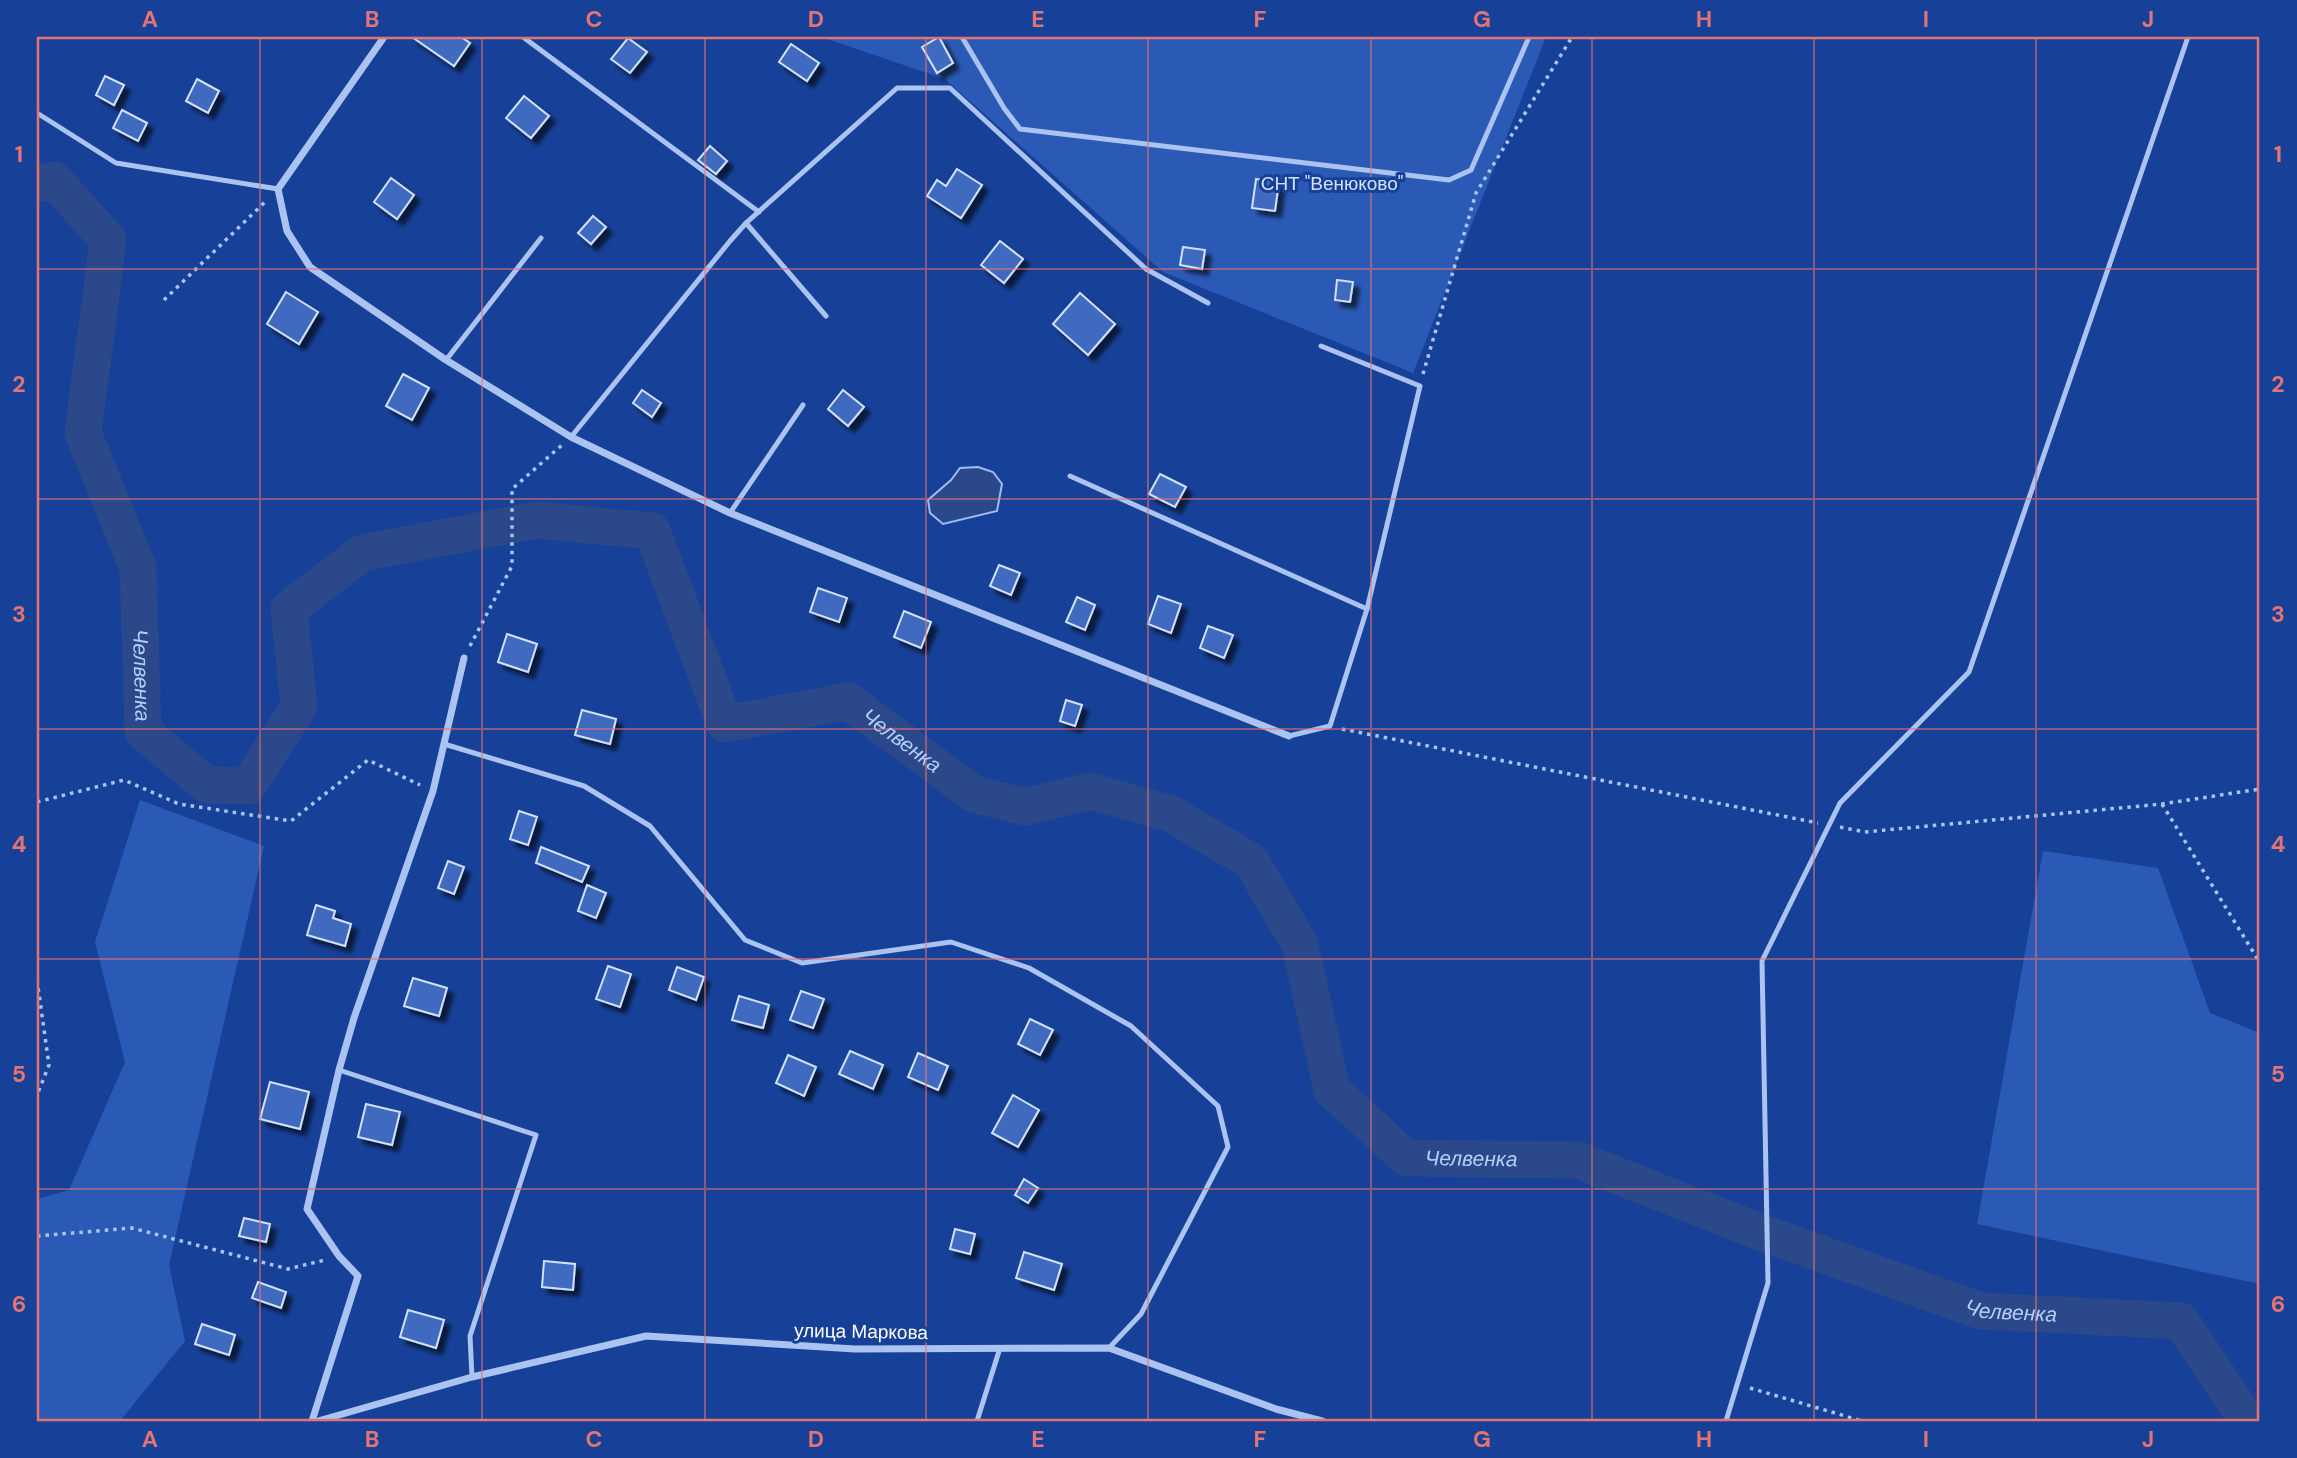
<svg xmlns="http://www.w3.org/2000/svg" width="2297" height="1458" viewBox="0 0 2297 1458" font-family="'DM Sans',sans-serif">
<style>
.green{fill:#2b5ab6}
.water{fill:#2a488a;stroke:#9ebcf4;stroke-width:2}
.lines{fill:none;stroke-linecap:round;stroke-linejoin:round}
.river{stroke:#2a488a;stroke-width:37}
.building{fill:#406ac0;stroke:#d2e1fc;stroke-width:2;filter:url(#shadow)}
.path{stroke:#abc3f1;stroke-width:3.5;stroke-dasharray:3.5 5;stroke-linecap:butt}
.service{stroke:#abc3f1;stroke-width:5}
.minor{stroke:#abc3f1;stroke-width:7}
.grid{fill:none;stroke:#e47373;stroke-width:2;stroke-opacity:0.55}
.labels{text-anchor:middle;stroke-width:6;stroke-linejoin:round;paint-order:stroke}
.park-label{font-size:19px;fill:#d2e1fc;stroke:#174198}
.street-label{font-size:19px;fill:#fff;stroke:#174198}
.water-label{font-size:21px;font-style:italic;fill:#b7cef8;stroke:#174198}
.neatline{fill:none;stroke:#e47373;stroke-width:2.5}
.grid-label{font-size:23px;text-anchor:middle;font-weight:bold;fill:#e47373}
</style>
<defs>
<filter id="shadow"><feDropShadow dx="6" dy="6" stdDeviation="2" flood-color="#0009"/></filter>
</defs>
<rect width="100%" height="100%" fill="#174198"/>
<g class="green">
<polygon points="821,37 1546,37 1413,373 1163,272 945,79"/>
<polygon points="140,800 264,846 169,1265 185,1341 120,1421 37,1421 37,1199 69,1190 125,1062 95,942"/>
<polygon points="2043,851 2158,868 2210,1013 2260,1033 2260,1284 1977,1224"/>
</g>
<polygon class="water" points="978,467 993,472 1002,484 997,511 943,524 930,513 928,500 951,480 960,468"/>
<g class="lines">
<path class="river" id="s1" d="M 37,184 L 54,180 L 108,240 L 83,433 L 138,568 L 143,732 L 207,785 L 248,786 L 299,706 L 289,609 L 362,553 L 536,520 L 652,531 L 725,724 L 848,701 L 974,794 L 1025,807 L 1090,791 L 1171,814 L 1251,861 L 1300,945 L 1332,1090 L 1406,1158 L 1578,1160 L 1760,1232 L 1981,1311 L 2181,1321 L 2243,1414 L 2252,1421"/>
</g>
<g class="building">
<polygon points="412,37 461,37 470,43 454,66"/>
<polygon points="939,37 953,63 937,73 922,47"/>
<polygon points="628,38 647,52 630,73 611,59"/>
<polygon points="791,44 819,63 807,81 779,62"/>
<polygon points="105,76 124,85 114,105 96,95"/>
<polygon points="197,79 219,91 208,113 186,101"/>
<polygon points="524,96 549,116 531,138 506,118"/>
<polygon points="122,110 147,123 138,141 113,128"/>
<polygon points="710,146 727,161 716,174 698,160"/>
<polygon points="957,169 982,185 961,218 927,196 937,180 946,186"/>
<polygon points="391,178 414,195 397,219 374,202"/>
<polygon points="1256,179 1279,182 1275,211 1252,208"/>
<polygon points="593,216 606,227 591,244 578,233"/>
<polygon points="1000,241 1023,259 1004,283 981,265"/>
<polygon points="1183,247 1205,250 1202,269 1180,265"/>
<polygon points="1337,280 1353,282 1350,302 1335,300"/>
<polygon points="286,292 318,312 299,344 267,324"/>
<polygon points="1080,293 1115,324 1088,355 1053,324"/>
<polygon points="403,374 429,388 412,420 386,406"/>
<polygon points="642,390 661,403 652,417 633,403"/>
<polygon points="843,390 864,407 848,426 828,409"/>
<polygon points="1160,474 1186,487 1175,507 1149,494"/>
<polygon points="999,565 1020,573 1011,595 990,586"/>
<polygon points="818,588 847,598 839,622 810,612"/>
<polygon points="1158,596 1181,604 1171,633 1148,624"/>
<polygon points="1077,597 1095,605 1085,630 1066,622"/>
<polygon points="904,611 931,622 921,648 894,637"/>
<polygon points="1208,626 1233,635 1224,658 1200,648"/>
<polygon points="507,634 537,644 528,672 498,662"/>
<polygon points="1066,700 1082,705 1075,726 1060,721"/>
<polygon points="582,710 616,719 610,744 575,735"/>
<polygon points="519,811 537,817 528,845 510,839"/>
<polygon points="541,847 589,866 582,882 536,863"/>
<polygon points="448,861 464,867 454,894 438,888"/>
<polygon points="587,885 606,893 596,918 578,911"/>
<polygon points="316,905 335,911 333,918 351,924 345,946 307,935"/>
<polygon points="608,966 631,974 620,1007 596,999"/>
<polygon points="677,967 704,977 696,1000 669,990"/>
<polygon points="413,978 447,988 439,1016 404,1006"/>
<polygon points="801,991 824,999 813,1028 790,1020"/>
<polygon points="739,996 769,1005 763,1028 732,1020"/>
<polygon points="1030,1019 1053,1030 1040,1055 1018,1044"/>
<polygon points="850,1051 883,1065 873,1089 839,1074"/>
<polygon points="918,1053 948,1066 938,1090 908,1077"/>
<polygon points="788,1055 816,1067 804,1096 776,1083"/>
<polygon points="270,1082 309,1092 300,1129 260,1119"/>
<polygon points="1013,1095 1039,1110 1018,1147 992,1133"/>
<polygon points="366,1104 400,1112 392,1145 358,1137"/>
<polygon points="1024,1179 1038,1188 1028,1203 1015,1195"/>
<polygon points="244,1218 270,1224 266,1242 239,1236"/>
<polygon points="955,1229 975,1234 970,1254 950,1249"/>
<polygon points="1024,1252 1062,1264 1054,1290 1016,1278"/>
<polygon points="544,1261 575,1264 573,1290 542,1287"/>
<polygon points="258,1282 286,1292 281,1308 252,1298"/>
<polygon points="408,1310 444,1320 436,1348 400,1337"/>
<polygon points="202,1324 235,1335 229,1355 195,1344"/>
</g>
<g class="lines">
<g class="path">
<polyline points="164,300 267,200"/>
<polyline points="1423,374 1476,193 1572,37"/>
<polyline points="470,646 512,566 512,489 562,445"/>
<polyline points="1342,729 1818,823"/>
<polyline points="37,802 124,780 179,804 291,821 368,760 420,785"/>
<polyline points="2162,804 2260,963"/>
<polyline points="1840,827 1865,832 2162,804 2260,789"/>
<polyline points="37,980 49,1065 37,1095"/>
<polyline points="37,1236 132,1228 288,1269 325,1260"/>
<polyline points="1750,1388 1862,1421"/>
</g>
<g class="service">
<polyline points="523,37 759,212"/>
<polyline points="962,37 1004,108 1020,129 1449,180 1471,170 1529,37"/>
<polyline points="37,113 116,163 278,189"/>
<polyline points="746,223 826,316"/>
<polyline points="446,360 541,238"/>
<polyline points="571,437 730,241 746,223 897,88 950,88 1146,269 1208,303"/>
<polyline points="1070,476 1367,609"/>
<polyline points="730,513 803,405"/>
<polyline points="1289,736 1330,726 1367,609 1420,386 1321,346"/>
<polyline points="444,744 584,786 650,826 745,940 802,963 951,942 1029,968 1131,1026 1218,1106 1228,1147 1141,1314 1109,1348"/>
<polyline points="339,1070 536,1135 470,1336 472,1377"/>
<polyline points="977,1421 1000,1348"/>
<polyline points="1726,1421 1768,1283 1762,961 1840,803 1969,672 2188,37"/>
</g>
<g class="minor">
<polyline points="384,37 278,189 287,231 310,267 446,360 571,437 730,513 1289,736"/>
<polyline points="312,1421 358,1276 339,1256 307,1209 339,1070 354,1018 433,791 464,658"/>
<polyline points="318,1421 472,1377 646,1336 855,1349 1109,1348 1276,1409 1322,1421"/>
</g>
</g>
<path class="grid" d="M 260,37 L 260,1421M 482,37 L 482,1421M 705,37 L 705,1421M 926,37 L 926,1421M 1148,37 L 1148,1421M 1371,37 L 1371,1421M 1592,37 L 1592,1421M 1814,37 L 1814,1421M 2036,37 L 2036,1421M 37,269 L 2260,269M 37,499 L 2260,499M 37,729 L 2260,729M 37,959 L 2260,959M 37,1189 L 2260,1189"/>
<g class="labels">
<g class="park-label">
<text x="1332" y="190">СНТ "Венюково"</text>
</g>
<g class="street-label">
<text transform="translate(861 1331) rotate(1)" y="7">улица Маркова</text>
</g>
<g class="water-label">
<text dy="7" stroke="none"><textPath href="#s1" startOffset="546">Челвенка</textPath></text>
<text dy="7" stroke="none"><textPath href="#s1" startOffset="1703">Челвенка</textPath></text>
<text dy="7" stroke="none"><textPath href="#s1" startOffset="2501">Челвенка</textPath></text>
<text dy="7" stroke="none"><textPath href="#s1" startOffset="3068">Челвенка</textPath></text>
</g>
</g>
<rect width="2297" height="1458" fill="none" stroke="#174198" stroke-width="77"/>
<rect x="38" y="38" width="2220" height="1382" class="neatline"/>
<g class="grid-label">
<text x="150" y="27">A</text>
<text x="372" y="27">B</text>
<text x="594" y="27">C</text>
<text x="816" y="27">D</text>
<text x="1038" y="27">E</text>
<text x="1260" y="27">F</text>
<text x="1482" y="27">G</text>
<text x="1704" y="27">H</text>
<text x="1926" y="27">I</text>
<text x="2148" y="27">J</text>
<text x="19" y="162">1</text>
<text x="2278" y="162">1</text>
<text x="19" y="392">2</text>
<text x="2278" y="392">2</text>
<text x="19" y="622">3</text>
<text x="2278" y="622">3</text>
<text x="19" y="852">4</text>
<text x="2278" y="852">4</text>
<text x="19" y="1082">5</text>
<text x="2278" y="1082">5</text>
<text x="19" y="1312">6</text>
<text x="2278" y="1312">6</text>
<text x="150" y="1447">A</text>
<text x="372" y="1447">B</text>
<text x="594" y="1447">C</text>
<text x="816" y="1447">D</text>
<text x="1038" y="1447">E</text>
<text x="1260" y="1447">F</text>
<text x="1482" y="1447">G</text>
<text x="1704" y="1447">H</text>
<text x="1926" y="1447">I</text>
<text x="2148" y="1447">J</text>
</g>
</svg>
